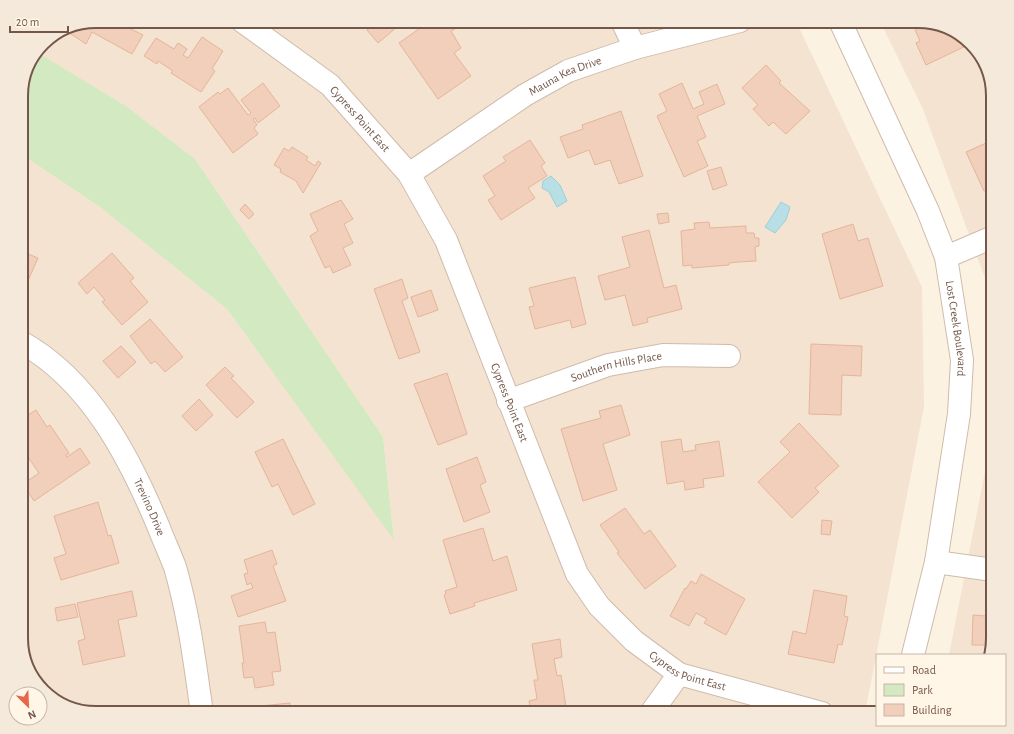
<svg xmlns="http://www.w3.org/2000/svg" width="1014" height="734" viewBox="0 0 1014 734" font-family="'Alegreya Sans',sans-serif">
<style>
.residential{fill:#f4e3d1}
.green{fill:#d2e9c1}
.water{fill:#b7dfe5;stroke:#9dcfd7}
.building{fill:#f1cfba;stroke:#e4b59b}
.lines{fill:none;stroke-linecap:round;stroke-linejoin:round}
.minor-casing{stroke:#cfbbac;stroke-width:24}
.minor{stroke:#fff;stroke-width:22}
.labels{text-anchor:middle;stroke-width:4;stroke-linejoin:round;paint-order:stroke}
.street-label{font-size:12px;fill:#745749;stroke:#fff6e8}
.rim{fill:none;stroke:#745749;stroke-width:2}
</style>
<rect width="100%" height="100%" fill="#fcf2e2"/>
<g class="residential">
<polygon points="96,21 796,21 922,287 924,407 865,713 96,713 50,698 29,671 21,643 21,154 100,207 227,309 394,539 383,437 195,159 126,106 37,52 46,40"/>
<polygon points="880,21 918,21 964,36 985,63 993,96 993,638 987,655 949,655 990,446 986,281 923,109"/>
</g>
<path class="green" d="M 37,52 L 126,106 L 195,159 L 383,437 L 394,540 L 227,309 L 100,207 L 21,154 C 21,120 15,81 37,52 Z"/>
<g class="water">
<polygon points="551,176 560,185 567,201 557,207 549,192 542,188 543,181"/>
<polygon points="781,202 790,207 786,220 775,233 765,227"/>
</g>
<g class="building">
<polygon points="96,21 125,21 123,25 143,35 132,54 92,32 86,44 68,32"/>
<polygon points="378,21 377,21 404,21 378,43 367,30"/>
<polygon points="430,21 449,21 455,29 451,31 461,48 454,53 471,76 438,99 399,43"/>
<polygon points="518,21 540,21 522,29"/>
<polygon points="927,24 964,36 970,44 926,65 916,43 920,41 915,30"/>
<polygon points="202,37 223,51 212,69 215,71 201,92 171,73 173,71 158,61 157,64 144,56 156,38 174,49 178,43 187,49 183,55 188,58"/>
<polygon points="766,65 781,81 779,83 810,111 786,134 773,122 769,126 753,109 758,105 742,88"/>
<polygon points="263,83 280,106 258,123 255,118 253,119 257,125 254,128 258,134 233,153 199,107 218,92 220,94 228,88 248,115 251,113 241,100"/>
<polygon points="682,83 693,109 704,104 699,92 717,84 725,104 697,116 706,137 697,141 708,166 684,177 657,116 667,111 659,94"/>
<polygon points="621,111 643,176 619,184 610,160 595,165 589,150 568,158 560,137 583,129 582,125"/>
<polygon points="530,140 545,163 541,166 547,176 528,188 535,198 501,220 488,200 495,196 483,176 506,161 503,157"/>
<polygon points="993,140 993,187 984,191 966,152"/>
<polygon points="292,147 308,157 306,160 315,166 318,161 321,163 303,193 296,181 280,172 281,169 274,165 284,148 289,151"/>
<polygon points="721,167 727,185 713,190 707,171"/>
<polygon points="341,200 353,219 344,224 353,243 343,248 351,265 333,273 330,266 325,268 310,236 318,231 310,214"/>
<polygon points="245,204 254,214 249,219 240,210"/>
<polygon points="668,213 669,222 659,224 657,214"/>
<polygon points="709,222 710,228 746,226 746,233 754,233 755,238 759,238 759,246 755,247 756,261 738,262 729,263 729,265 692,268 692,265 683,266 681,231 695,229 694,223"/>
<polygon points="853,224 858,241 868,238 883,286 840,299 822,234"/>
<polygon points="649,230 664,288 676,285 682,309 647,318 648,322 633,326 625,295 605,300 598,276 630,267 622,237"/>
<polygon points="21,251 38,258 23,292 21,291"/>
<polygon points="112,253 134,278 130,281 148,302 122,325 102,302 105,300 94,287 87,294 78,283"/>
<polygon points="575,277 586,324 572,328 570,320 535,329 529,307 534,306 529,288"/>
<polygon points="402,279 408,298 402,301 420,352 399,359 374,289"/>
<polygon points="431,290 438,310 418,317 411,297"/>
<polygon points="150,319 183,357 165,372 155,361 151,364 130,336"/>
<polygon points="811,344 862,346 861,376 842,375 841,415 809,414"/>
<polygon points="121,346 136,362 118,378 103,361"/>
<polygon points="225,367 234,376 231,378 254,402 237,418 206,385"/>
<polygon points="447,373 467,434 438,445 414,384"/>
<polygon points="199,399 213,415 196,431 182,416"/>
<polygon points="621,405 630,435 603,444 617,490 583,501 561,429 601,418 599,411"/>
<polygon points="36,410 47,427 50,425 69,453 66,455 67,457 80,448 90,463 34,501 23,484 39,473 21,447 21,419"/>
<polygon points="799,423 839,466 815,488 819,492 792,518 758,482 790,452 780,442"/>
<polygon points="283,439 315,504 293,515 278,484 272,487 255,452"/>
<polygon points="681,439 683,452 696,450 695,445 719,441 724,476 703,479 704,487 685,490 684,481 667,484 661,442"/>
<polygon points="477,457 486,482 480,485 490,512 464,522 446,469"/>
<polygon points="98,502 108,536 111,535 119,563 61,580 54,558 66,554 54,516"/>
<polygon points="625,508 644,534 650,530 676,566 645,589 617,553 619,552 600,525"/>
<polygon points="822,520 832,521 830,535 821,534"/>
<polygon points="483,528 493,561 507,556 517,590 474,603 475,606 450,614 444,595 446,594 445,591 457,587 443,540"/>
<polygon points="272,550 277,564 273,566 286,601 238,617 231,596 253,588 251,583 247,585 244,574 248,573 244,560"/>
<polygon points="701,574 745,599 726,635 704,623 707,619 696,613 689,626 670,616 685,588 686,589 691,581 696,584"/>
<polygon points="814,590 847,596 844,616 848,617 842,645 838,644 834,663 788,654 793,631 806,634"/>
<polygon points="132,591 137,616 118,620 125,656 83,665 78,641 85,639 77,603"/>
<polygon points="75,604 78,617 57,621 55,608"/>
<polygon points="990,613 993,613 993,638 987,655 987,645 972,645 973,615 986,616 986,621 990,621"/>
<polygon points="265,622 267,633 275,632 281,671 272,672 274,685 255,688 253,677 244,678 242,663 244,663 239,626"/>
<polygon points="560,639 562,657 554,659 557,676 561,675 567,713 531,713 529,701 537,699 534,680 538,680 532,644"/>
<polygon points="290,703 291,713 261,713 260,706"/>
<polygon points="151,708 151,713 94,712 93,709"/>
</g>
<g class="lines">
<defs>
<g id="minor">
<path id="s1" d="M 242,21 L 330,85 L 409,174 L 446,240 L 577,574 L 599,606 L 634,641 L 679,674 L 822,713"/>
<polyline points="622,21 635,48"/>
<path id="s2" d="M 840,21 L 928,211 L 946,257 L 962,360 L 959,414 L 936,562 L 913,655"/>
<path id="s3" d="M 409,174 L 525,95 L 568,71 L 635,48 L 740,21"/>
<polyline points="946,257 993,237"/>
<path id="s4" d="M 21,342 C 90,380 130,458 159,528 C 164,541 170,554 175,567 C 189,615 195,664 202,713"/>
<path id="s5" d="M 508,401 L 608,365 L 663,355 L 729,356"/>
<polyline points="936,562 993,570"/>
<polyline points="651,713 679,674"/>
</g>
</defs>
<use href="#minor" class="minor-casing"/>
<use href="#minor" class="minor"/>
</g>
<g class="labels">
<g class="street-label">
<text dy="4" stroke="none"><textPath href="#s3" startOffset="185">Mauna Kea Drive</textPath></text>
<text dy="4" stroke="none"><textPath href="#s1" startOffset="154">Cypress Point East</textPath></text>
<text dy="4" stroke="none"><textPath href="#s2" startOffset="331">Lost Creek Boulevard</textPath></text>
<text dy="4" stroke="none"><textPath href="#s5" startOffset="114">Southern Hills Place</textPath></text>
<text dy="4" stroke="none"><textPath href="#s1" startOffset="478">Cypress Point East</textPath></text>
<text dy="4" stroke="none"><textPath href="#s4" startOffset="213">Trevino Drive</textPath></text>
<text dy="4" stroke="none"><textPath href="#s1" startOffset="813">Cypress Point East</textPath></text>
</g>
</g>
<path d="M0 0H1014V734H0ZM96 28H918A68 68 0 0 1 986 96V638A68 68 0 0 1 918 706H96A68 68 0 0 1 28 638V96A68 68 0 0 1 96 28Z" fill="#f4e9db" fill-rule="evenodd"/>
<path class="rim" d="M96 28H918A68 68 0 0 1 986 96V638A68 68 0 0 1 918 706H96A68 68 0 0 1 28 638V96A68 68 0 0 1 96 28Z"/>
<rect x="876" y="654" width="130" height="72" fill="#fff6e8" stroke="#c7b6a8"/>
<rect x="884" y="667" width="20" height="6" fill="#ffffff" stroke="#c7b6a8"/>
<text x="912" y="674" font-size="12" fill="#745749">Road</text>
<rect x="884" y="684" width="20" height="12" fill="#d2e9c1" stroke="#c7b6a8"/>
<text x="912" y="694" font-size="12" fill="#745749">Park</text>
<rect x="884" y="704" width="20" height="12" fill="#f1cfba" stroke="#c7b6a8"/>
<text x="912" y="714" font-size="12" fill="#745749">Building</text>
<g transform="translate(28 706) rotate(156)"><circle r="19" fill="#fff6e8" stroke="#c7b6a8"/>
<path d="M0-3L7 15L0 10L-7 15Z" fill="#e66848"/>
<text y="-6" font-size="11" font-weight="bold" text-anchor="middle" fill="#745749">N</text>
</g>
<path d="M10 26v6h58v-6" fill="none" stroke="#745749" stroke-width="2"/>
<text x="16" y="26" font-size="12" fill="#745749" stroke="#fff6e8" stroke-width="3" paint-order="stroke">20 m</text>
</svg>
